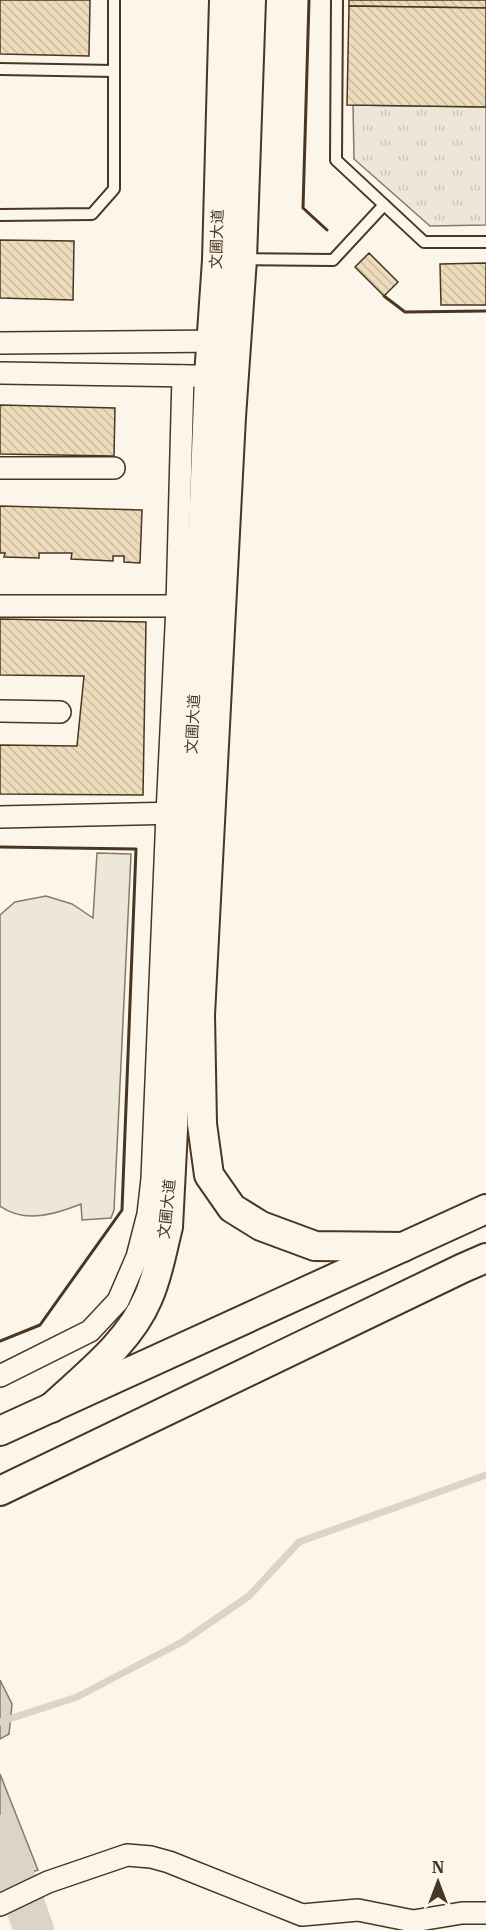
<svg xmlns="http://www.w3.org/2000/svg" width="486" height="1930" viewBox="0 0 486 1930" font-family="'IBM Plex Serif','Noto Sans SC',serif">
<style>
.grass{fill:url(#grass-tufts);stroke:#887966;stroke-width:1.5}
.garden{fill:#ede6d9;stroke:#887966;stroke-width:1.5}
.water{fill:#dcd4c6;stroke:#887966;stroke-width:1.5}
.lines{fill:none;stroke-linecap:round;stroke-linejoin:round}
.stream{stroke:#dcd4c6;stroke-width:7}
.river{stroke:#dcd4c6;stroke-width:40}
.building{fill:url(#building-back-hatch);stroke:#4a3520;stroke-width:1.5}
.lane-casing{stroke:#4a3520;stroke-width:14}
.street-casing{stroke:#4a3520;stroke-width:24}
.secondary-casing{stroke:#4a3520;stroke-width:32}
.lane{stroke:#fbf6e9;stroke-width:10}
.street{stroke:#fbf6e9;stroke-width:21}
.secondary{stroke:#fbf6e9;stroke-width:28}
.wall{stroke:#4a3520;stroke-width:3}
.labels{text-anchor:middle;stroke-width:4.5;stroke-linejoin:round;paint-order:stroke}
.street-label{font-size:15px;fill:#4a3520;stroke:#fbf6e9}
</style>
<defs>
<pattern id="grass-tufts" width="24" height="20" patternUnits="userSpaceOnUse" patternTransform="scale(1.5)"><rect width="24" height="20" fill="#ede6d9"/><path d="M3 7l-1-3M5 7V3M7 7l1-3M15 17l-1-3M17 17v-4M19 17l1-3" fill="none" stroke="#cdc6ba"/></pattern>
<pattern id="building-back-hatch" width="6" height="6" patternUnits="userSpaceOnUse" patternTransform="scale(1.5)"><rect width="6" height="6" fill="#ecdcbc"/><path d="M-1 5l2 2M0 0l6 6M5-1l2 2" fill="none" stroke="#ccbda1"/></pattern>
</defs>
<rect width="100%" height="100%" fill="#fbf6e9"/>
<polygon class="grass" points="353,105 486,107 486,225 430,226 354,159"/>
<path class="garden" d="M 97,853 L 131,854 L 114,1210 L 111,1218 L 82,1220 L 81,1204 C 56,1214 25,1224 0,1206 L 0,915 L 15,902 L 46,896 L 72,904 L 93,918 Z"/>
<g class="water">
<polygon points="0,1680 12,1704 9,1734 0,1739"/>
<polygon points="0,1774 38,1870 2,1882 0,1879"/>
</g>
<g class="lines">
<polyline class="stream" points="0,1722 77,1697 182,1642 249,1596 299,1542 486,1475"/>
<polyline class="river" points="0,1835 34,1930"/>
</g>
<g class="building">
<polygon points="0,0 90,0 89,56 0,54"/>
<polygon points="349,0 486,0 486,8 349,6"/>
<polygon points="349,6 486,8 486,107 347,105"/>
<polygon points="0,240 74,241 73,300 0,298"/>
<polygon points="369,253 398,282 384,296 355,267"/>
<polygon points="486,263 486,305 441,305 440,264"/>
<polygon points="0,405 115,408 114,456 0,454"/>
<polygon points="0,506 142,510 140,563 124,562 124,556 113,556 113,561 71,559 72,553 39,553 39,558 4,557 5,553 0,553"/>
<polygon points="0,619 146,622 143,795 0,794 0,745 77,746 84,676 0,675"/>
</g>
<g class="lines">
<defs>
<g id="lane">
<polyline points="337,0 336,160 424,242 486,242"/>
<polyline points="0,69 114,71"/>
<polyline points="0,215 92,214 114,189 114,0"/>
<polyline points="242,259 333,260 384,205"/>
</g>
<g id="street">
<polyline points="0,343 224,341"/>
<polyline points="0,373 194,376"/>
<polyline points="0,468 114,468"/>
<polyline points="0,606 191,606"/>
<polyline points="0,711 60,712"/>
<polyline points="0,817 179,813"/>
<polyline points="0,1376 90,1331 118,1301 137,1257 148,1214 152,1179 167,814 177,606 183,376"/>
<polyline points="0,1905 48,1882 127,1855 151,1857 169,1862 302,1915 358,1910 413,1921 462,1913 486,1913"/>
</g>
<g id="secondary">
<polyline points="251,0 242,259 231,417 200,1015 202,1124 209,1175 232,1208 261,1226 315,1246 403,1247"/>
<path d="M 51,1408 C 86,1375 129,1343 148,1298 C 158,1276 162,1250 168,1227 L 200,606 L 209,376 L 217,260 L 224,0"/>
<polyline points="0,1431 486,1209"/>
<polyline points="0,1491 463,1268 486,1258"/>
</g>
</defs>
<use href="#lane" class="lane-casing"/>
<use href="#street" class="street-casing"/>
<use href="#secondary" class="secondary-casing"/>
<use href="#lane" class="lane"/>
<use href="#street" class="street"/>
<use href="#secondary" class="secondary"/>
<g class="wall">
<polyline points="309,0 303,208 327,230"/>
<polyline points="384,296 405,312 486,311"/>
<polyline points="0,847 136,849 122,1210 40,1325 0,1341"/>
</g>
</g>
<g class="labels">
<g class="street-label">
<text transform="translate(217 239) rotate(-88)" y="5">文圃大道</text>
<text transform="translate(193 724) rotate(-87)" y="5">文圃大道</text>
<text transform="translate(167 1209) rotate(-84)" y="5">文圃大道</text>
</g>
</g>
<g transform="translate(438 1882)" stroke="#fbf6e9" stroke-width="4.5" paint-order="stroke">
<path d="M0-4.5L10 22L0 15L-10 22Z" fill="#4a3520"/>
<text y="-9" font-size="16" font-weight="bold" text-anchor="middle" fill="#4a3520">N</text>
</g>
</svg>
